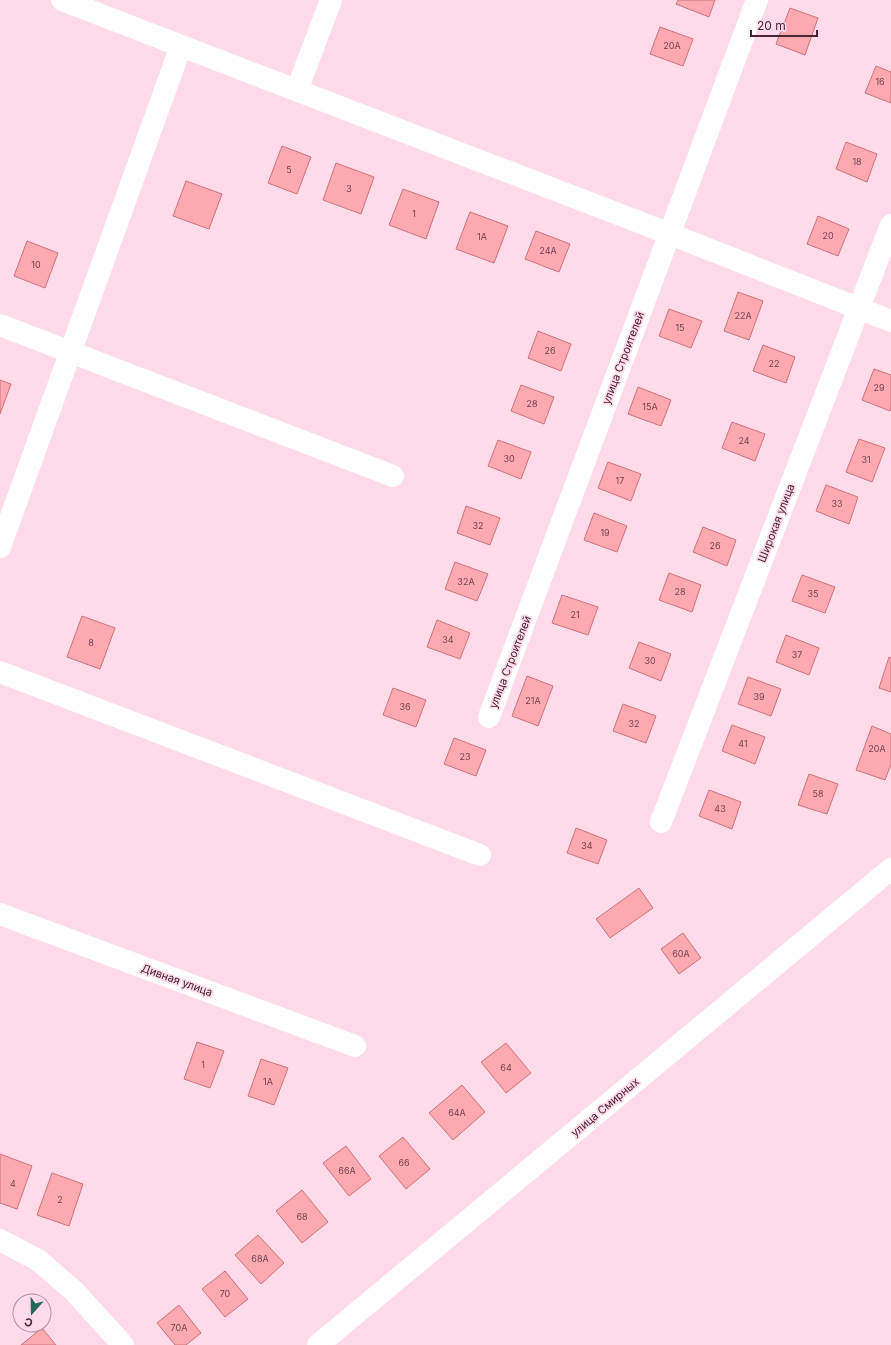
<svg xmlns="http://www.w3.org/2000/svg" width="891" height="1345" viewBox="0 0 891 1345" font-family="Inter,sans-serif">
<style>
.building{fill:#fca9b0;stroke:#cc747d}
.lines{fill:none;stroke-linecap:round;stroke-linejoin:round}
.minor{stroke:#fff;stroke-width:22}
.labels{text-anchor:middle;stroke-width:3.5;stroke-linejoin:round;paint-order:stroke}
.number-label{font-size:9px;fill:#744552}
.street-label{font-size:11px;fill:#462433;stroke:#ffdae8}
</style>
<rect width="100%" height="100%" fill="#ffdae8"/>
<g class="building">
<polygon points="678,0 715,0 709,17 676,4"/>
<polygon points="790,8 818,18 805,55 776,44"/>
<polygon points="660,27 693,39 683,66 650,54"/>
<polygon points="876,66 891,72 891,103 865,93"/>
<polygon points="846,142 877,154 867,182 836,169"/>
<polygon points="282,146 311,157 297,194 268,183"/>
<polygon points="336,163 374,177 361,214 323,200"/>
<polygon points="186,181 222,194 209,229 173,216"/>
<polygon points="403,189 439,202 426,239 389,225"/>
<polygon points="470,212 508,226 494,263 456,249"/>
<polygon points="818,216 849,229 838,256 807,244"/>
<polygon points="536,231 570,244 559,272 525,259"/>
<polygon points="27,241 58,253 45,288 14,276"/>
<polygon points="738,292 763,301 749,340 724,331"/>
<polygon points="669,309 702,321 691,348 659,336"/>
<polygon points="538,331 571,344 561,371 528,358"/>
<polygon points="763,345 795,357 786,383 753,371"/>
<polygon points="874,369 891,375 891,407 890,411 862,400"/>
<polygon points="0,380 11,384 0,414"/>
<polygon points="521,385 554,397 544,424 511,411"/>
<polygon points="638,387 671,400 661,426 628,414"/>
<polygon points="732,422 765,434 755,461 722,448"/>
<polygon points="859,439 885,448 872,482 846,472"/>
<polygon points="498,440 531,452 521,479 488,466"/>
<polygon points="608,462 641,474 631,501 598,488"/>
<polygon points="826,485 858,497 849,524 816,511"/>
<polygon points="466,506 500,518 490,545 457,533"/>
<polygon points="594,513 627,526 617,552 584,540"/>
<polygon points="703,527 736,540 727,566 693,552"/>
<polygon points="455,562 488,574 477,601 445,589"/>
<polygon points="669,573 701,585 692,612 659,600"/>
<polygon points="802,575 835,587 825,613 792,601"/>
<polygon points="562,595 598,607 588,635 552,623"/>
<polygon points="82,616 115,628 100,669 67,657"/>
<polygon points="437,620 470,633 460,659 427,647"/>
<polygon points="786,635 819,648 809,675 776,662"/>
<polygon points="639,642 671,654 661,681 629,668"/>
<polygon points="889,657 891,658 891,692 879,688"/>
<polygon points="527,676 553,686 538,726 512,716"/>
<polygon points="748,677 781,689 771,716 738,704"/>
<polygon points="393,688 426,700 416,727 383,715"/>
<polygon points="623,704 656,716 646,743 613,731"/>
<polygon points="732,725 765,737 755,764 722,751"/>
<polygon points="872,726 891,734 891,764 885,780 856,770"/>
<polygon points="454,738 486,750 476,776 444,764"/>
<polygon points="809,774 838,784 827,814 798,805"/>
<polygon points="709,790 741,802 732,829 699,816"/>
<polygon points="576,828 607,840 598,864 567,853"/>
<polygon points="639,888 653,908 610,938 596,919"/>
<polygon points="683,933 701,958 679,974 661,949"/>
<polygon points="197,1042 224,1051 210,1088 184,1079"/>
<polygon points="506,1043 531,1073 506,1093 481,1062"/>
<polygon points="261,1059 288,1068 274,1105 248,1096"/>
<polygon points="462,1085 485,1112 453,1140 429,1113"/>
<polygon points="403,1137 430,1169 406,1189 379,1156"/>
<polygon points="346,1146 371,1179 349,1196 323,1163"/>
<polygon points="0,1154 32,1166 17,1209 0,1203"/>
<polygon points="52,1173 83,1184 69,1226 37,1215"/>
<polygon points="302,1190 328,1222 302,1243 276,1211"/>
<polygon points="258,1235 284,1263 261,1284 235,1255"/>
<polygon points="225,1271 248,1299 225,1317 202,1289"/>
<polygon points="179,1305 201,1333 186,1345 175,1345 157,1323"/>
<polygon points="42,1328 56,1345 21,1345"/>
</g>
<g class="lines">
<g class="minor">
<polyline points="62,0 670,234 891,321"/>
<polyline points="297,90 331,0"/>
<polyline points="0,325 393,476"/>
<polyline points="0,547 181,46"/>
<polyline points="0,672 480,855"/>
<polyline points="489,717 757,0"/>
<polyline points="661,822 891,225"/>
<polyline points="0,914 355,1046"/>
<polyline points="0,1240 38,1260 74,1291 123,1345"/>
<polyline points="318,1345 891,869"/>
</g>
</g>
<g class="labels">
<g class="number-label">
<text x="672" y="49">20А</text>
<text x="880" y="85">16</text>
<text x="857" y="165">18</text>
<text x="289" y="173">5</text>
<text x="349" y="192">3</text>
<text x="414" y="217">1</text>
<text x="828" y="239">20</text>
<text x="482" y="240">1А</text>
<text x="548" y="254">24А</text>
<text x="36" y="268">10</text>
<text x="743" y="319">22А</text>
<text x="680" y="331">15</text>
<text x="550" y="354">26</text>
<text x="774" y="367">22</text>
<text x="879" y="391">29</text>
<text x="532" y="407">28</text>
<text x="650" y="410">15А</text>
<text x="744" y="444">24</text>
<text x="509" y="462">30</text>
<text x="866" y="463">31</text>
<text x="620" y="484">17</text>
<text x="837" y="507">33</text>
<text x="478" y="529">32</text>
<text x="605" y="536">19</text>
<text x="715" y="549">26</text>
<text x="466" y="585">32А</text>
<text x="680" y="595">28</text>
<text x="813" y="597">35</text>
<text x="575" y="618">21</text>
<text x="448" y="643">34</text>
<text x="91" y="646">8</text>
<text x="797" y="658">37</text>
<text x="650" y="664">30</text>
<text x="759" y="700">39</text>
<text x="533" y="704">21А</text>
<text x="405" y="710">36</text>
<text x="634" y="727">32</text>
<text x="743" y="747">41</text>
<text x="877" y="752">20А</text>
<text x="465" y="760">23</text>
<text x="818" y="797">58</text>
<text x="720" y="812">43</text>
<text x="587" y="849">34</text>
<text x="681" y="957">60А</text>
<text x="203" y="1068">1</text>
<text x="506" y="1071">64</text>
<text x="268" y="1085">1А</text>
<text x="457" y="1116">64А</text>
<text x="404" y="1166">66</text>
<text x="347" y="1174">66А</text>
<text x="13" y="1187">4</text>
<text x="60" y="1203">2</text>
<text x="302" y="1220">68</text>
<text x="260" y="1262">68А</text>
<text x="225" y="1297">70</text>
<text x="179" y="1331">70А</text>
</g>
<g class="street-label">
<text transform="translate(623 358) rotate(-69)" y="4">улица Строителей</text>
<text transform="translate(776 523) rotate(-69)" y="4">Широкая улица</text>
<text transform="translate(510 662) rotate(-69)" y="4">улица Строителей</text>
<text transform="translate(177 980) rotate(20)" y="4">Дивная улица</text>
<text transform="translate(605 1107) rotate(-40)" y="4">улица Смирных</text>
</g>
</g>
<g transform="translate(32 1313) rotate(200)"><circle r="19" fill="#ffdae8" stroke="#b591a0"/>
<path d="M0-3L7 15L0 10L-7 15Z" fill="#256757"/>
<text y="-6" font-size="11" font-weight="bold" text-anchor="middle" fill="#462433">С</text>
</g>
<path d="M751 30v6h66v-6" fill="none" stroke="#462433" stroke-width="2"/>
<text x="757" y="30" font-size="12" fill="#462433" stroke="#ffdae8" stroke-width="3" paint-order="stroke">20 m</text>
</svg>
